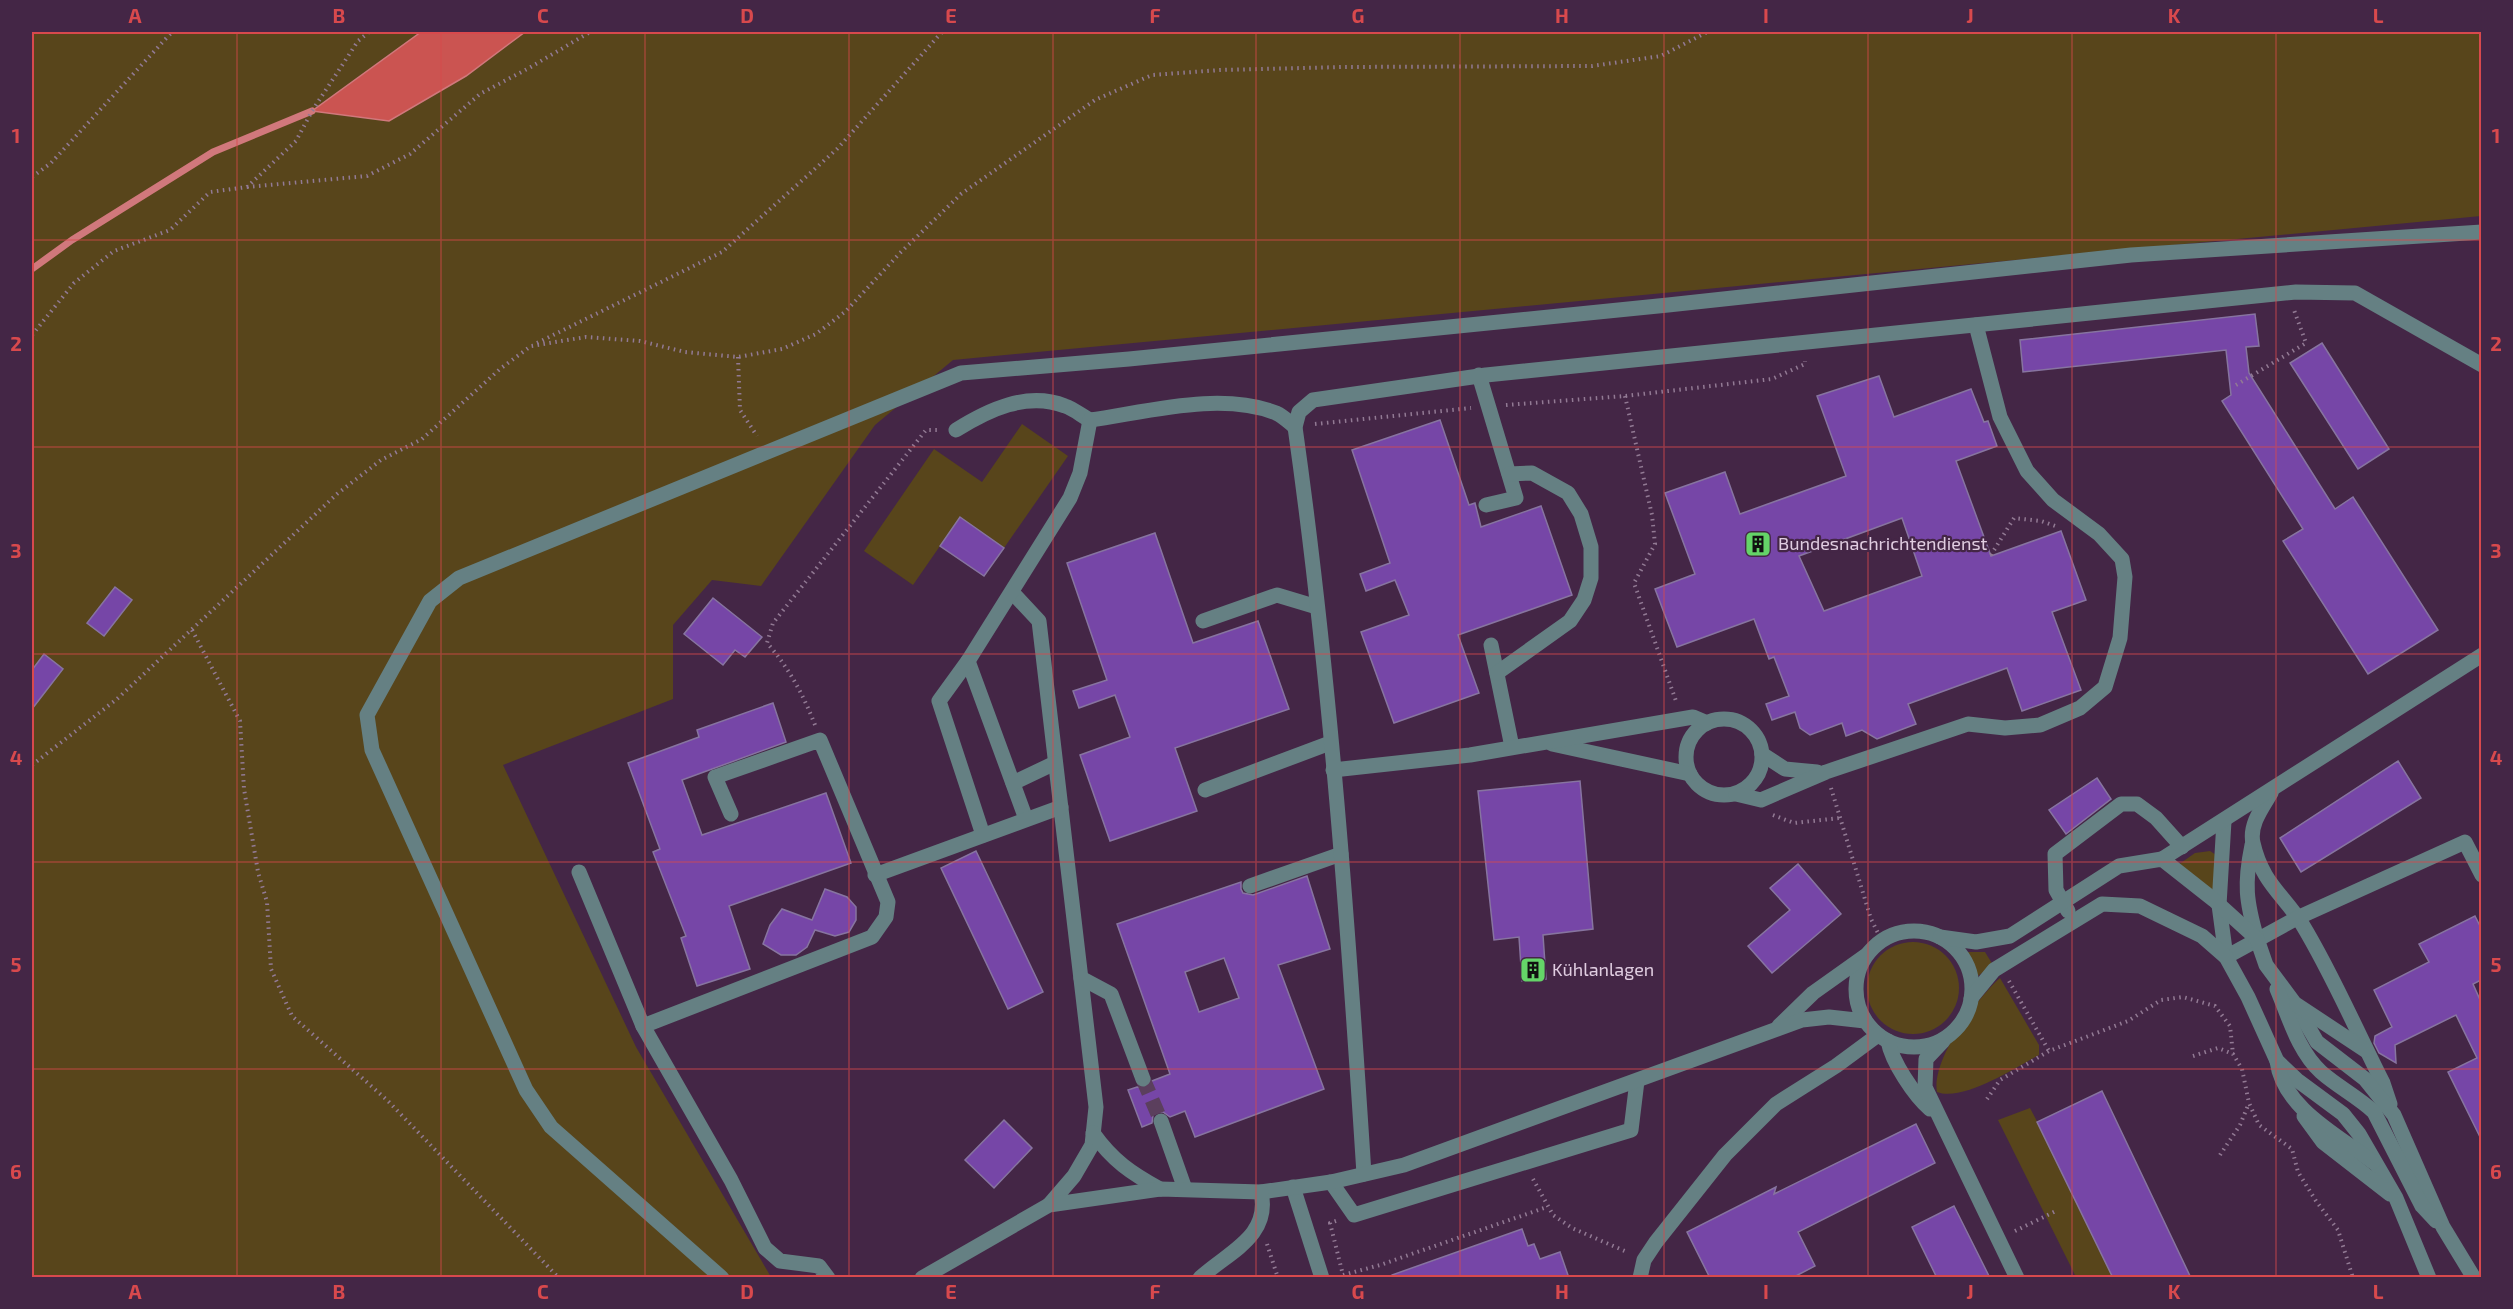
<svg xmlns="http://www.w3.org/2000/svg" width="2513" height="1309" viewBox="0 0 2513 1309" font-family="'Exo 2',sans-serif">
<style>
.green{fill:#58451b}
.water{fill:#cb5451;stroke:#d1787c;stroke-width:1.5}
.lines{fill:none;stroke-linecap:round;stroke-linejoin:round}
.stream{stroke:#d1787c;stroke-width:7}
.building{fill:#7646a7;stroke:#8774a0;stroke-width:1.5;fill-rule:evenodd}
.minor-tunnel{stroke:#5b3f5d;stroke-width:15;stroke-dasharray:15 8;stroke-linecap:butt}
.path{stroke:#927a94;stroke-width:4;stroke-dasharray:1.5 4.5;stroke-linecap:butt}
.minor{stroke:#658083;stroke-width:15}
.grid{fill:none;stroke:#d8494d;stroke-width:1.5;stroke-opacity:0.55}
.labels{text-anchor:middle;stroke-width:4.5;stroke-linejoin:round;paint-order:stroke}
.poi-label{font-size:18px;fill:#e0cde1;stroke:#442646;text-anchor:start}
.neatline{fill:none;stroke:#d8494d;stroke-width:2}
.grid-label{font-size:20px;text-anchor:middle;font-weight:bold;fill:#d8494d}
</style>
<rect width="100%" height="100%" fill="#442646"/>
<g class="green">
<polygon points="32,32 2481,32 2481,216 953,360 875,425 761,586 712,580 673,625 673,699 503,765 636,1047 771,1277 32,1277"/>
<polygon points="1022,424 1068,456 1004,548 960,517 913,585 864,551 934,449 982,482"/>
<polygon points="2210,851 2216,855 2213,893 2178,865 2195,853"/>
<circle cx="1913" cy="988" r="46"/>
<polygon points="1966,952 1985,952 1993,965 1975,978 1965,955"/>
<path d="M 2000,978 L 2039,1045 L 2039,1055 C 2014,1068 1963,1102 1937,1092 C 1931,1060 1977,998 2000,978 Z"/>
<polygon points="2030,1108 2118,1277 2076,1277 1998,1120"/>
</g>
<polygon class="water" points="421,32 525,32 466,76 389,121 312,111"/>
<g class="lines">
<polyline class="stream" points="32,269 72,240 213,152 312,111"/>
</g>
<g class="building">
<polygon points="2255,314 2259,346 2246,347 2249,373 2335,509 2353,497 2438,630 2368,674 2283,541 2303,529 2222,401 2231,395 2226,350 2023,372 2020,340"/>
<polygon points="2322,343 2389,449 2358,469 2290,363"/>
<path d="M 1879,376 L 1894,417 L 1971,389 L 1984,422 L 1988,421 L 1997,446 L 1956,461 L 1991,556 L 2061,531 L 2086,600 L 2052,612 L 2081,690 L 2022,711 L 2007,668 L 1908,704 L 1916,724 L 1877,739 L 1862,730 L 1846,736 L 1842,723 L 1810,735 L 1800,728 L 1795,712 L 1772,720 L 1766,704 L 1789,696 L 1774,657 L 1769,659 L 1754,619 L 1677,647 L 1655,589 L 1695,574 L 1665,493 L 1725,472 L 1740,514 L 1846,476 L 1817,396 ZM 1902,518 L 1922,576 L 1824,611 L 1799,556 Z"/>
<polygon points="1440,420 1469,505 1475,503 1481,527 1541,506 1572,595 1458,635 1479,693 1394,723 1361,632 1409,615 1395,580 1366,591 1360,574 1390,563 1352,450"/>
<polygon points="960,517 1004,548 984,576 940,546"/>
<polygon points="1155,533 1193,643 1258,621 1289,709 1175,748 1197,811 1110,841 1080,755 1130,737 1115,695 1079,708 1073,691 1107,680 1067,563"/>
<polygon points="115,587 132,600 104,636 87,623"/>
<polygon points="713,598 762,637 745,657 735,650 723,665 684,634"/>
<polygon points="44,654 63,669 32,709 32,670"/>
<polygon points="773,703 786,742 682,780 702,835 826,793 851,863 729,906 750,969 697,986 681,938 686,936 653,852 660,849 628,763 699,737 697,730"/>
<polygon points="2398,761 2421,798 2301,872 2280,838"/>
<polygon points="2097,778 2111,799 2066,834 2049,810"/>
<polygon points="1580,781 1593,929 1543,935 1546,979 1522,981 1519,937 1494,940 1478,791"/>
<polygon points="976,851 1043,992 1008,1009 941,868"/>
<polygon points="1798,864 1841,914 1772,973 1748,946 1790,910 1770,888"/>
<path d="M 1307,876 L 1330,949 L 1278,965 L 1324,1089 L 1195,1137 L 1185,1111 L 1170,1117 L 1163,1112 L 1157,1112 L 1153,1115 L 1152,1123 L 1142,1127 L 1128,1090 L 1137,1087 L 1146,1088 L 1152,1081 L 1170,1074 L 1117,924 L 1241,882 L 1241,889 L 1243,893 L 1253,895 ZM 1224,958 L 1239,998 L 1199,1012 L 1185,972 Z"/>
<polygon points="825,889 847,897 856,907 856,920 849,932 835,936 815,930 807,947 796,955 781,955 763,944 770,925 782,909 812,920"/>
<polygon points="2475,916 2481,928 2481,980 2473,984 2481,1002 2481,1139 2448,1072 2477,1058 2456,1015 2395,1045 2396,1063 2379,1053 2374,1043 2375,1036 2392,1027 2374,990 2429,962 2419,944"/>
<polygon points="2102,1091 2191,1278 2113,1278 2037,1122"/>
<polygon points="1004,1120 1032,1148 994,1188 965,1160"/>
<polygon points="1916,1124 1935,1163 1798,1232 1815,1266 1792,1278 1710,1278 1687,1232 1776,1187 1774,1194"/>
<polygon points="1954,1206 1990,1278 1937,1278 1912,1227"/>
<polygon points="1522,1229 1528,1246 1534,1244 1540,1259 1560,1252 1569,1278 1392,1278 1392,1275"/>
</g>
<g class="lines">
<polyline class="minor-tunnel" points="1143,1079 1161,1121"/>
<g class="path">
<polyline points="32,177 51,163 172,32"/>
<polyline points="247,187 367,176 410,154 480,94 529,68 590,32"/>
<polyline points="32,335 74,283 114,251 170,230 210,192 247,187 296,141 312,111 358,41 369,32"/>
<polyline points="537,343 722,252 837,149 942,32"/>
<polyline points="738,357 740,410 757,436"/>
<polyline points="2236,385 2306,343 2294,310"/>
<polyline points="1625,396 1652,515 1655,544 1634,583 1676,701"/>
<polyline points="1506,405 1625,396 1772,379 1805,364 1805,361"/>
<polyline points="1315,424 1471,408"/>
<polyline points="1991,555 2014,518 2041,521 2055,526"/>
<polyline points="192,630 240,721 244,789 258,872 267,902 271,969 292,1016 387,1100 559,1278"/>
<path d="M 815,725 C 803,694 789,668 767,643 L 773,623 L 926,430 L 940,430"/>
<polyline points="32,765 117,699 337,494 381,460 422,439 500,369 531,346 586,337 640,341 685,352 738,357 782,349 816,334 846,311 900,253 961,194 1095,100 1152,75 1220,70 1344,67 1592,66 1661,56 1707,32"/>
<polyline points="1831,788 1871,919 1882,941"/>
<polyline points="1773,815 1794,823 1840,818"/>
<polyline points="2009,981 2049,1051"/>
<polyline points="2193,1056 2218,1048 2233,1054 2242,1069 2249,1103 2259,1125 2292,1149 2298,1172 2316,1201 2338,1230 2353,1278"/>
<polyline points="1987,1099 2000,1080 2049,1051 2128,1021 2161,1000 2183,997 2215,1006 2230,1026 2233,1054"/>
<polyline points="2220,1155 2240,1125 2249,1103"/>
<polyline points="1533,1179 1553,1215 1572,1228 1627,1252"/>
<polyline points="1336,1221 1330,1223 1343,1275 1380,1265 1547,1207"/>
<polyline points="2015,1231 2058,1210"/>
<polyline points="1267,1244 1278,1278"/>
</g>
<g class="minor">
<polyline points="1479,375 1516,498 1486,505"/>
<path d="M 956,430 C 988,410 1027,391 1065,406 C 1074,409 1082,416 1090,420"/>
<polyline points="1012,592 1039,621 1096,1107 1092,1145 1074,1176 1049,1205"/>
<polyline points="1203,621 1277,595 1317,607"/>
<polyline points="1491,645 1512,747"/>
<polyline points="968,661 1026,819"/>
<polyline points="1497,673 1570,621 1584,600 1591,578 1591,547 1581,514 1568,493 1532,473 1509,474"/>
<circle cx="1724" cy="757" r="38"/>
<polyline points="1552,744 1690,774"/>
<polyline points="1762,754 1785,769 1817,772"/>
<polyline points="1333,770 1470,755 1693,717 1707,723"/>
<polyline points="1013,783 1055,763"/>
<polyline points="1205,790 1330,743"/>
<path d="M 2271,793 C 2262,808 2249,825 2253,843 C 2262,883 2283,894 2302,924 C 2333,975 2356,1030 2383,1083 L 2390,1104"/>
<polyline points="1736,794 1761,800 1826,772 1968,724 2005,728 2040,725 2080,708 2105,687 2120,638 2125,577 2122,559 2099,534 2053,500 2027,471 2000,417 1976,325"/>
<polyline points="731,814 715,777 820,740 888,902 886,917 872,937 643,1026 731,1180 765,1248 780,1261 819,1266 828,1278"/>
<polyline points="2224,821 2219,905 2226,957 2297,918 2465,842 2482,875"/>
<path d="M 983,835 L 939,701 L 968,661 L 1070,498 L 1080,473 L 1090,420 C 1147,412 1221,391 1276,413 C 1283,416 1289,422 1295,427"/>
<path d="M 2252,845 C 2244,884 2246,901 2257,939"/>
<polyline points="2162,859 2482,655"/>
<polyline points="579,872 643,1026"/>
<polyline points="875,875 1061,807"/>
<polyline points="1250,886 1341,854"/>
<polyline points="2068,911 2056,890 2055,854 2121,804 2137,804 2156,818 2182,847"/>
<circle cx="1914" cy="989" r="58"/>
<polyline points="1940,937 1976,942 2010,936 2119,866 2162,859 2214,900 2257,939 2266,965 2295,1004 2317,1042 2365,1079 2394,1115 2443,1227 2474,1278"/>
<polyline points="1081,978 1111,994 1143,1079"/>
<path d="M 2277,989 C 2289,1017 2298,1051 2321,1072 C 2338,1087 2358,1097 2374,1112 L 2422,1206 L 2436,1221"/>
<polyline points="1971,998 1994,970 2102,904 2140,906 2202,936 2226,957 2248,997 2277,1061 2297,1080 2343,1114 2359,1134 2396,1198 2429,1278"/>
<polyline points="2297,1005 2365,1050"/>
<polyline points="1779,1026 1813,993 1865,956"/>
<path d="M 1888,1041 C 1892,1062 1914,1095 1930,1109"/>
<polyline points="1943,1041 1926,1059 1925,1087 2017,1278"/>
<path d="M 2277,1061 C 2283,1108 2337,1135 2373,1162"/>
<polyline points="2304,1116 2323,1142 2390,1194"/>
<polyline points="1161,1121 1185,1189"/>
<path d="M 1093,1133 C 1113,1161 1131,1173 1160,1189"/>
<path d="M 1364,1174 C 1348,924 1330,674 1295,427 L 1299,412 L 1313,400 L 1486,375 L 2296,292 L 2355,293 L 2482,365"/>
<polyline points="1331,1182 1354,1215 1631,1130 1637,1081"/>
<polyline points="1293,1187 1322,1278"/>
<polyline points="722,1278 551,1127 526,1090 372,750 367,715 430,601 459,578 961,373 1129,359 1668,305 2131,255 2482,232"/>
<polyline points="922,1278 1049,1205 1160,1189 1261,1192 1331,1182 1404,1165 1802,1020 1829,1017 1865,1021"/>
<path d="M 1200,1278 C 1228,1252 1271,1237 1261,1192"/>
<polyline points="1640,1278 1644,1260 1656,1242 1725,1155 1776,1104 1836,1066 1878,1035"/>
</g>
</g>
<path class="grid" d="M 237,32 L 237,1278M 441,32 L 441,1278M 645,32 L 645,1278M 849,32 L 849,1278M 1053,32 L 1053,1278M 1256,32 L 1256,1278M 1460,32 L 1460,1278M 1664,32 L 1664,1278M 1868,32 L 1868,1278M 2072,32 L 2072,1278M 2276,32 L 2276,1278M 32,240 L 2482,240M 32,447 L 2482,447M 32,654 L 2482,654M 32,862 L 2482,862M 32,1069 L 2482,1069"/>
<defs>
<symbol id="building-square" viewBox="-11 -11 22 22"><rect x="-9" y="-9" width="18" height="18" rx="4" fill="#64d468" stroke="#442646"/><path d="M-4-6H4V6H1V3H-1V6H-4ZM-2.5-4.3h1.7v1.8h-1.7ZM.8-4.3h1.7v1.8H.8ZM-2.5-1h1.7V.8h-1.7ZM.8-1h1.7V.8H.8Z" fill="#111"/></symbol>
</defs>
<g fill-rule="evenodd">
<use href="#building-square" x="1743" y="529" width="30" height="30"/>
<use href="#building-square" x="1518" y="955" width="30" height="30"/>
</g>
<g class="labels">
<g class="poi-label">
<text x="1778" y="550">Bundesnachrichtendienst</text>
<text x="1552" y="976">Kühlanlagen</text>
</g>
</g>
<rect width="2513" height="1309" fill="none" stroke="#442646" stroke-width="66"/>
<rect x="33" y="33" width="2447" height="1243" class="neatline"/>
<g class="grid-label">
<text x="135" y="23">A</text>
<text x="339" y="23">B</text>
<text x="543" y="23">C</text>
<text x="747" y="23">D</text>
<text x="951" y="23">E</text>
<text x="1155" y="23">F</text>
<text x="1358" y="23">G</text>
<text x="1562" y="23">H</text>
<text x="1766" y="23">I</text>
<text x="1970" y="23">J</text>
<text x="2174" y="23">K</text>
<text x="2378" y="23">L</text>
<text x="16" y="143">1</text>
<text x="2496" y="143">1</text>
<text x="16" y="351">2</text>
<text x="2496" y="351">2</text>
<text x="16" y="558">3</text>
<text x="2496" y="558">3</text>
<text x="16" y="765">4</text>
<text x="2496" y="765">4</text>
<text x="16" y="972">5</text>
<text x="2496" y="972">5</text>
<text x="16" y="1179">6</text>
<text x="2496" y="1179">6</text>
<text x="135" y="1299">A</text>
<text x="339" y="1299">B</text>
<text x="543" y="1299">C</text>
<text x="747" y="1299">D</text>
<text x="951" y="1299">E</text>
<text x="1155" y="1299">F</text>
<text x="1358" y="1299">G</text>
<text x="1562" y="1299">H</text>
<text x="1766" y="1299">I</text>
<text x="1970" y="1299">J</text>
<text x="2174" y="1299">K</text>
<text x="2378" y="1299">L</text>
</g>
</svg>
